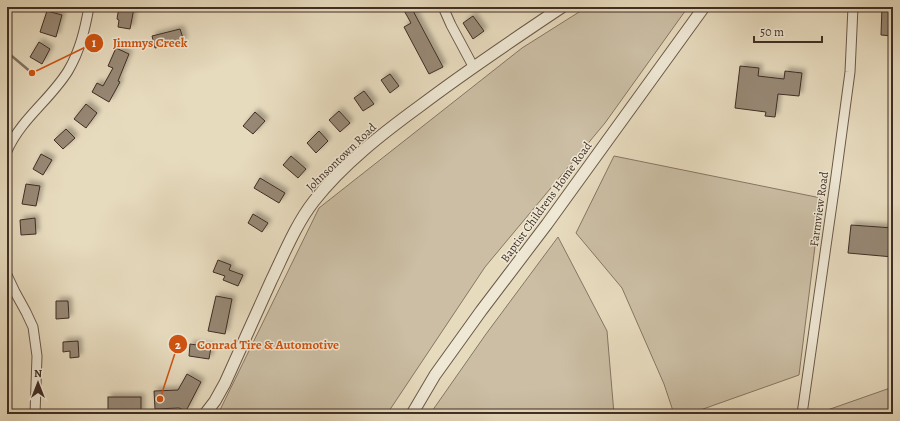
<svg xmlns="http://www.w3.org/2000/svg" width="900" height="421" viewBox="0 0 900 421" font-family="Alegreya,serif">
<style>
.green{fill:#cbbea4;stroke:#867664}
.lines{fill:none;stroke-linecap:round;stroke-linejoin:round}
.stream{stroke:#827261;stroke-width:2.5}
.building{fill:#978874;stroke:#402e24;filter:url(#shadow)}
.minor-casing{stroke:#6a594a;stroke-width:11}
.tertiary-casing{stroke:#6a594a;stroke-width:13}
.minor{stroke:#efe8d5;stroke-width:9}
.tertiary{stroke:#efe8d5;stroke-width:11}
.labels{text-anchor:middle;stroke-width:3;stroke-linejoin:round;paint-order:stroke}
.street-label{font-size:12px;fill:#402e24;stroke:#efe8d5}
.leader{fill:none;stroke:#cf5310;stroke-width:1.5}
.callout-dot{fill:#cf5310;stroke:#efe8d5;stroke-width:1.5}
.mark-label{font-size:12px;text-anchor:middle;font-weight:bold;fill:#fff}
.callout-label{font-size:13px;text-anchor:middle;font-weight:bold;fill:#cf5310;stroke:#efe8d5;stroke-width:3;stroke-linejoin:round;paint-order:stroke}
</style>
<defs>
<filter id="shadow"><feDropShadow dx="3.5" dy="-3.5" stdDeviation="2" flood-color="#0004"/></filter>
</defs>
<rect width="100%" height="100%" fill="#e7dbbe"/>
<filter id="stains"><feTurbulence type="fractalNoise" baseFrequency=".005" numOctaves="4"/><feColorMatrix values="0 0 0 0 .2 0 0 0 0 .09 0 0 0 0 .02 0 0 0 .5 -.17"/></filter>
<radialGradient id="worn" r=".72"><stop offset=".6" stop-color="#630" stop-opacity="0"/><stop offset="1" stop-color="#630" stop-opacity=".3"/></radialGradient>
<g class="green">
<polygon points="587,7 688,7 605,123 485,267 387,414 218,414 319,208 522,48"/>
<polygon points="614,156 821,198 799,375 689,414 674,414 664,384 622,288 576,233"/>
<polygon points="558,237 607,331 614,414 430,414 486,334"/>
<polygon points="893,387 893,414 816,414"/>
</g>
<g class="lines">
<polyline class="stream" points="7,52 32,73"/>
</g>
<g class="building">
<polygon points="119,7 134,8 130,29 118,27 119,20 117,19"/>
<polygon points="402,7 411,7 443,67 429,74 404,27 411,23"/>
<polygon points="882,7 893,7 893,36 881,35"/>
<polygon points="47,11 62,15 56,37 40,32"/>
<polygon points="473,16 484,31 473,39 463,23"/>
<polygon points="180,29 184,41 155,48 152,36"/>
<polygon points="39,42 50,49 42,64 30,57"/>
<polygon points="116,48 129,54 118,81 120,82 109,102 92,92 97,83 103,86 113,68 108,66"/>
<polygon points="740,66 759,68 758,76 784,79 785,71 802,73 799,96 778,94 775,117 765,116 766,112 735,108"/>
<polygon points="390,74 399,86 390,93 381,80"/>
<polygon points="364,91 374,104 363,111 354,98"/>
<polygon points="86,104 97,113 86,128 74,119"/>
<polygon points="339,111 350,123 340,132 329,120"/>
<polygon points="255,112 265,121 253,134 243,126"/>
<polygon points="66,129 75,138 63,149 54,140"/>
<polygon points="319,131 328,141 316,153 307,143"/>
<polygon points="41,154 52,160 43,175 33,169"/>
<polygon points="291,156 306,169 298,178 283,165"/>
<polygon points="260,178 285,193 279,203 254,188"/>
<polygon points="26,184 40,186 36,206 22,204"/>
<polygon points="253,214 268,223 262,232 248,223"/>
<polygon points="35,218 36,234 21,235 20,220"/>
<polygon points="851,225 893,228 893,257 848,253"/>
<polygon points="218,260 231,265 229,270 243,275 238,286 223,280 225,276 213,272"/>
<polygon points="216,296 232,299 225,334 208,331"/>
<polygon points="56,301 68,301 69,318 56,319"/>
<polygon points="78,341 79,357 70,358 70,351 63,352 63,342"/>
<polygon points="190,344 211,347 209,359 189,356"/>
<polygon points="187,374 201,382 186,411 179,408 155,409 154,391 178,390"/>
<rect x="108" y="397" width="33" height="17"/>
</g>
<g class="lines">
<defs>
<g id="minor">
<polyline points="443,7 451,25 473,66"/>
<path d="M 7,151 C 21,119 50,100 68,71 C 80,51 85,29 89,7"/>
<polyline points="7,275 15,292 26,312 33,327 37,356 35,414"/>
<polyline points="802,414 836,176 850,72 853,7"/>
</g>
<g id="tertiary">
<path d="M 205,414 L 215,401 L 225,383 C 240,349 256,315 271,281 C 284,254 296,224 314,201 C 343,164 383,133 420,106 C 466,71 514,39 562,7"/>
<polyline points="412,414 435,375 481,311 547,224 704,7"/>
</g>
</defs>
<use href="#minor" class="minor-casing"/>
<use href="#tertiary" class="tertiary-casing"/>
<use href="#minor" class="minor"/>
<use href="#tertiary" class="tertiary"/>
</g>
<g class="labels">
<g class="street-label">
<text transform="translate(341 157) rotate(-44)" y="4">Johnsontown Road</text>
<text transform="translate(546 202) rotate(-54)" y="4">Baptist Childrens Home Road</text>
<text transform="translate(819 209) rotate(-82)" y="4">Farmview Road</text>
</g>
</g>
<path class="leader" d="M32 73L94 43M160 399L178 344"/>
<g class="callout-dot">
<circle cx="32" cy="73" r="4"/>
<circle cx="160" cy="399" r="4"/>
<circle cx="94" cy="43" r="10"/>
<circle cx="178" cy="344" r="10"/>
</g>
<g class="mark-label">
<text x="94" y="47">1</text>
<text x="178" y="349">2</text>
</g>
<g class="callout-label">
<text x="150" y="47">Jimmys Creek</text>
<text x="268" y="349">Conrad Tire &amp; Automotive</text>
</g>
<rect width="900" height="421" fill="none" stroke="#e7dbbe" stroke-width="24"/>
<rect x="8" y="8" width="884" height="405" fill="none" stroke="#402e24" stroke-width="2"/>
<rect x="12" y="12" width="876" height="397" fill="none" stroke="#402e24"/>
<g transform="translate(38 383)" stroke="#efe8d5" stroke-width="3" paint-order="stroke">
<path d="M0-3L7 15L0 10L-7 15Z" fill="#402e24"/>
<text y="-6" font-size="11" font-weight="bold" text-anchor="middle" fill="#402e24">N</text>
</g>
<path d="M754 36v6h68v-6" fill="none" stroke="#402e24" stroke-width="2"/>
<text x="760" y="36" font-size="12" fill="#402e24" stroke="#efe8d5" stroke-width="3" paint-order="stroke">50 m</text>
<rect width="100%" height="100%" filter="url(#stains)"/>
<rect width="100%" height="100%" fill="url(#worn)"/>
</svg>
